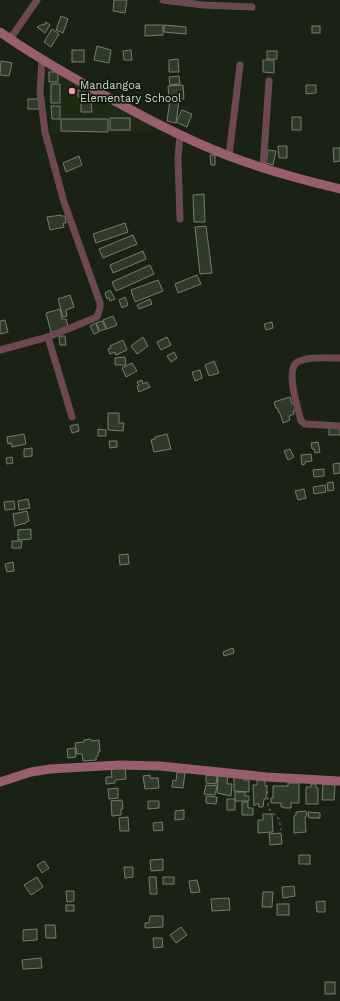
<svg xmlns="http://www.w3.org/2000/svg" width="340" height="1001" viewBox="0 0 340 1001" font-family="'Work Sans',sans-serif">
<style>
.built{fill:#1d2a14}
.building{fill:#303a29;stroke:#737f6b}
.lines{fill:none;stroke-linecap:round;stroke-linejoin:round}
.path{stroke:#586052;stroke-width:1.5;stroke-dasharray:3 3;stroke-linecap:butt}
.street{stroke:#6e4850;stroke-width:7}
.secondary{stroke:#995e6c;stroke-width:9}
.poi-dot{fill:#f29aae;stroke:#111a0a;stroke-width:1.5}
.labels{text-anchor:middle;stroke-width:3.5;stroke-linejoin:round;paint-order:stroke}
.poi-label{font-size:11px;fill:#d2d8ce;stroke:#111a0a;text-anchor:start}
</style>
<rect width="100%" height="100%" fill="#1a2313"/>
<polygon class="built" points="47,64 146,118 155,132 51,133"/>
<g class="building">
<polygon points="114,0 127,0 125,13 113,11"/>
<polygon points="61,16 68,19 63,33 56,30"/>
<polygon points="46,22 50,25 45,33 37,27 43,24 44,25"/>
<polygon points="145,25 163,25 163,35 145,36"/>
<polygon points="164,25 186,27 186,34 164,32"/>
<rect x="312" y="26" width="8" height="7"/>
<polygon points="52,29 59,34 51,47 44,42"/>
<polygon points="97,46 111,50 109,63 94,60"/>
<rect x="72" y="50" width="12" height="12"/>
<polygon points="131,50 132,60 124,60 123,51"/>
<rect x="267" y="51" width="10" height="8"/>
<polygon points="178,59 179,72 169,72 169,60"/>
<polygon points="263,60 274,60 274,73 263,72"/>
<polygon points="1,61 12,63 9,76 0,75"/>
<rect x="49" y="72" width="9" height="10"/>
<polygon points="179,76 180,84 170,85 169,77"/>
<rect x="51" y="84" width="9" height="19"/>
<polygon points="183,85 184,99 169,99 168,86"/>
<polygon points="306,85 316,85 316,93 306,94"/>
<polygon points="90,89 91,97 78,97 78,90"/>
<rect x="28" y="99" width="11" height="10"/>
<polygon points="81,99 91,99 92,112 81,112"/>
<polygon points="170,100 179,101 176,123 167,121"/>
<polygon points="51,106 60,106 60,119 52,119"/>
<polygon points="182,110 192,114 187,127 176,122"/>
<rect x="292" y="117" width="9" height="13"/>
<rect x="110" y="118" width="20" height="12"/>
<polygon points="61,119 108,119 108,132 61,131"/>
<polygon points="278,146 287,146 287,158 279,158"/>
<polygon points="333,148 340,148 340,161 334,162"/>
<polygon points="268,150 276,151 273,165 266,163"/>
<polygon points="210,155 215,155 215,165 211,165"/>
<polygon points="79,156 82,165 66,172 63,163"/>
<polygon points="204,194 205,222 194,222 193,195"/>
<polygon points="61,215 61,216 65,216 66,223 63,223 64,227 50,230 47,217"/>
<polygon points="125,223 128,232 96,243 93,234"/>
<polygon points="206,226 212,273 200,274 195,227"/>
<polygon points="133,235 137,244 103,258 99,249"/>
<polygon points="143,251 146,259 113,273 110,265"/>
<polygon points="150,265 154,274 116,291 112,282"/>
<polygon points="197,275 201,284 178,293 175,284"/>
<polygon points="158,280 163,291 135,302 131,290"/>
<polygon points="110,290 115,299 110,301 109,298 107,299 105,293"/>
<polygon points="70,295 74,307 66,310 67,316 63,317 58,299"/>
<polygon points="125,297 128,305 122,308 119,300"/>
<polygon points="150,299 152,304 139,309 137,305"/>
<polygon points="60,309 62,319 66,319 68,327 51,332 46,313"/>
<polygon points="113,316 117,325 107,329 103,320"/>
<polygon points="5,320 8,332 0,334 0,321"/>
<polygon points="102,321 106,329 100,331 96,323"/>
<polygon points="272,322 273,328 266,330 264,324"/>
<polygon points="96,323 99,332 94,334 90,326"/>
<polygon points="59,336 65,336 66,345 60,345"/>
<polygon points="143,337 148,346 137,354 131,346"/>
<polygon points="167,337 171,345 161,350 157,342"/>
<polygon points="123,340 127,350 116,355 115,352 110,354 108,349 111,348 110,346"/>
<polygon points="174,352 177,358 171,362 167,356"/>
<polygon points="125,357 126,365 115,365 115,358"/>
<polygon points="214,361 219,373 209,376 205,365"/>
<polygon points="132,363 137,371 126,377 122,368"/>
<polygon points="200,370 202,378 195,381 192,372"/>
<polygon points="142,380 143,384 147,382 150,387 139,392 137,386 139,385 137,382"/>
<polygon points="290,397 292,404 296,403 298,410 293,411 294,414 289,416 290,420 283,423 280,413 279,413 277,408 276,408 274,402"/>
<polygon points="108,413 119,413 119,423 124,423 123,431 108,430"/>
<polygon points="78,424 79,431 72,433 70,426"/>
<rect x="329" y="428" width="11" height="7"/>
<polygon points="98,429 106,430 106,436 98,436"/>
<polygon points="24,434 26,444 12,447 11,443 8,444 7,437"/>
<polygon points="167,434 171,449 154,452 151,440 155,439 155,437"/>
<polygon points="109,441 117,441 117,447 110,448"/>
<polygon points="318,442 320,452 315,453 314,449 312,449 311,443"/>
<polygon points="32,448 32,456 24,457 24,449"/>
<polygon points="290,449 294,457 288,460 284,451"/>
<polygon points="311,454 312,461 305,462 305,464 302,465 301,455"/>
<polygon points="12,457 13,463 7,464 6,458"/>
<polygon points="340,463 340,473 334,474 333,464"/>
<polygon points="324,469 324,476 314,477 313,470"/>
<polygon points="333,482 334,490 328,491 327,483"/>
<polygon points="325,485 326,492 314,494 313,487"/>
<polygon points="304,489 306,498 298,500 295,491"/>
<polygon points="28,499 30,508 19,510 18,501"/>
<polygon points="14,501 15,509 5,510 4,502"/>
<polygon points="27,511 29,521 26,522 26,523 15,526 13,514"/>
<polygon points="31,529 31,539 18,540 18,530"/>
<polygon points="12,541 22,541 21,548 12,548"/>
<polygon points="128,554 129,564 120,565 119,555"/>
<polygon points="13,562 14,571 7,572 5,564"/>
<polygon points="233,648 234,653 224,656 223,652"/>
<polygon points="90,739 91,741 99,740 100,752 98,752 98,756 96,757 96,760 83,761 82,754 77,754 75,743 84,742 84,740"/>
<polygon points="75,748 76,757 68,758 67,749"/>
<polygon points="125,767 126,779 115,780 115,783 106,784 106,777 112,777 111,768"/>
<polygon points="177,772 185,773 183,788 172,787 173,780 176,781"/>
<polygon points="150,775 150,778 158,778 159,788 145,789 143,776"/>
<polygon points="206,775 217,776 216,784 206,783"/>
<polygon points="218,775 228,776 227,784 232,784 231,796 217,793"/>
<polygon points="234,777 244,777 244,780 249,780 249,792 234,791"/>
<polygon points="257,780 265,780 265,786 267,786 266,799 264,799 263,807 259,807 258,803 254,806 253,785 257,785"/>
<polygon points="288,783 299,783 299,803 291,803 291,808 284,808 284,807 281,807 281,803 271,803 271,798 273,798 273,786 288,786"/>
<polygon points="311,784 316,784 316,788 318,788 318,804 306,804 306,787 311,787"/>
<polygon points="323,784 335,785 334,800 322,800"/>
<polygon points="206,785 217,786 215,795 204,794"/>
<polygon points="118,788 118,798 109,799 108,789"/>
<polygon points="235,792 245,792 245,796 249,796 249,801 235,801"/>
<polygon points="206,796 217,797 216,804 206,803"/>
<rect x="227" y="799" width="8" height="11"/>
<polygon points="122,800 123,809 121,809 121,815 112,816 111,801"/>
<polygon points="148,801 159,801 159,808 148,809"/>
<polygon points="242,802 248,802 248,808 253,808 253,815 242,815"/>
<polygon points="184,810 184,819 175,820 175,811"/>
<polygon points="306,811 307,816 305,817 306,832 294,833 294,816 296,815 296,812"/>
<polygon points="308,812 320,813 320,818 309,818"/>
<polygon points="263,814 272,814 273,832 258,833 258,820 263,820"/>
<polygon points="128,817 129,831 120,831 119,818"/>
<polygon points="162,822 163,830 154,831 153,823"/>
<polygon points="281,833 282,844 270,845 269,834"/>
<rect x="299" y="855" width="11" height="9"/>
<polygon points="163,859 163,870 151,871 150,860"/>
<polygon points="44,861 49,868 42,873 37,865"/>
<polygon points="124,867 133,867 133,877 125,878"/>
<polygon points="37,877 43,887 31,895 24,885"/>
<polygon points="149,877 156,877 157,894 150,894"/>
<rect x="163" y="877" width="11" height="7"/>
<polygon points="197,880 200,892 191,893 189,881"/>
<polygon points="294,886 295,896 283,898 282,887"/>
<polygon points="66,891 74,891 74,901 67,902"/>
<polygon points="263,892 273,892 272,907 262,907"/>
<polygon points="229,898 230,910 212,911 211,899"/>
<polygon points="325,901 325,912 317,912 316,902"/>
<rect x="277" y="904" width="12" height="11"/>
<rect x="66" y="905" width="8" height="6"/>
<polygon points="150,916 163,916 163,927 145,928 145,923 149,923"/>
<polygon points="45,925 55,925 56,938 46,938"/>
<polygon points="181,927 187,935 176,943 170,935"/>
<polygon points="37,929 37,940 23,941 23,930"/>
<polygon points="153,938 162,938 163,947 154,948"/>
<polygon points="41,958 42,968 23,969 22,960"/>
<rect x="325" y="982" width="10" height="12"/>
</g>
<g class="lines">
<polyline class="path" points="267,785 268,808 279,819 281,830"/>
<g class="street">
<polyline points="163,0 203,5 252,7"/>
<polyline points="10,39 37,0"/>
<polyline points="180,135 178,158 180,219"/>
<polyline points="229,156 240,65"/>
<polyline points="263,168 269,81"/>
<polyline points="48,337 72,417"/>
<polyline points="0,350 48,337 97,317 100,308 100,303 64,202 45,132 40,92 42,60"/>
<path d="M 340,358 C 330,358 304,356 296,363 C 286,373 298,408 301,421 L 305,424 L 340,426"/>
</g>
<g class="secondary">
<path d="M 0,32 C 30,53 61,71 93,89 C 138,114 182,138 229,156 C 265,170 303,180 340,189"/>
<polyline points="0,782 31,772 50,769 120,765 160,766 267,777 340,781"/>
</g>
</g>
<circle class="poi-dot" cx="72" cy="91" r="4"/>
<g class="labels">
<g class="poi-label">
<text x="80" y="89">Mandangoa<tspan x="80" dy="13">Elementary School</tspan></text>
</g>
</g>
</svg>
